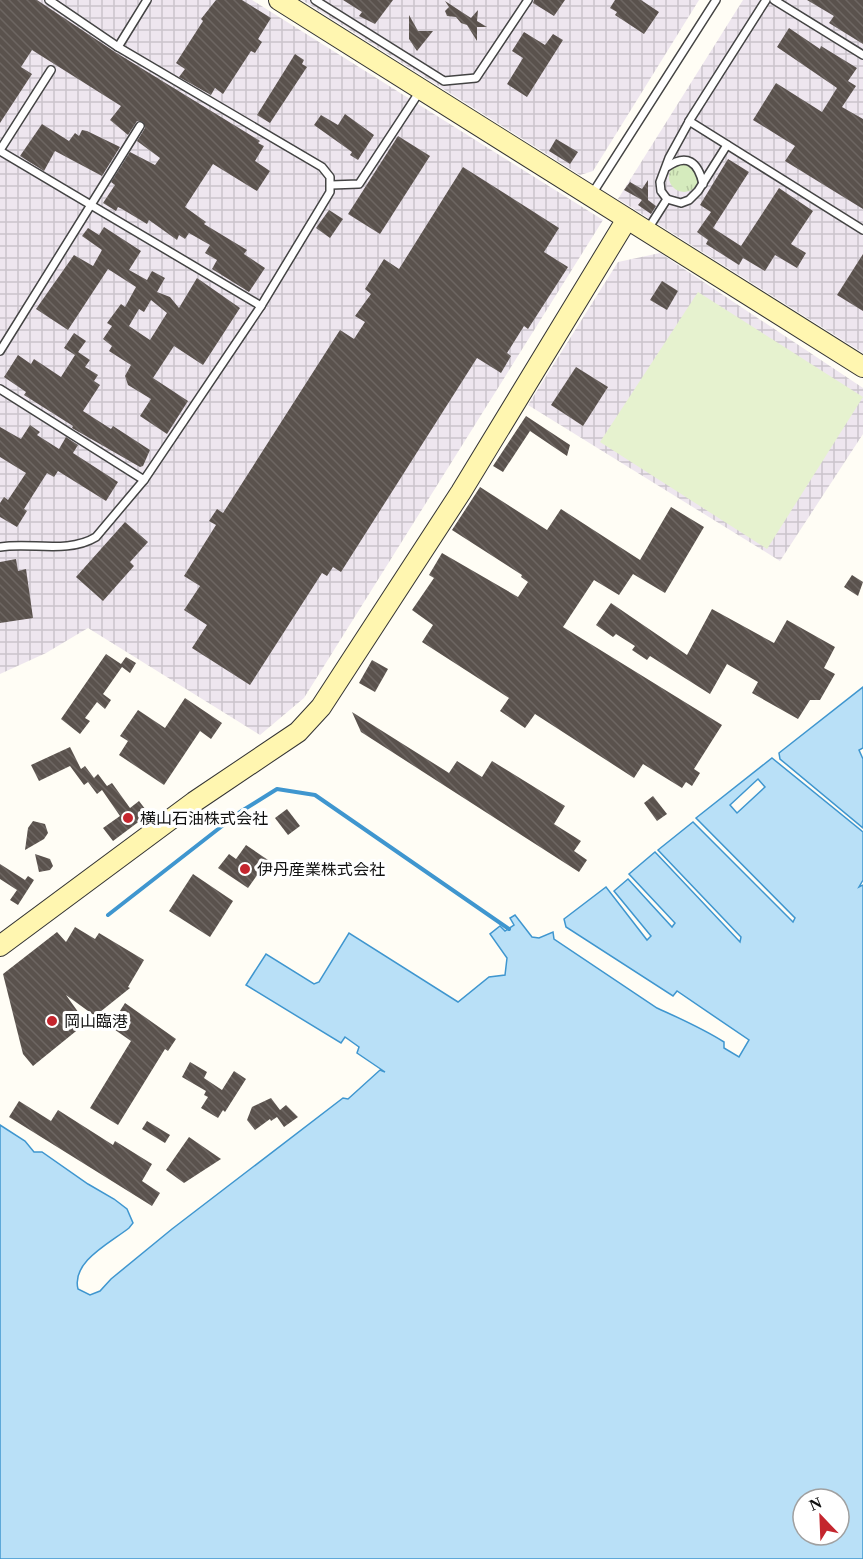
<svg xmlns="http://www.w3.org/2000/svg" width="863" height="1559" viewBox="0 0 863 1559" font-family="'Times New Roman','Noto Sans JP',serif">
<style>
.industrial{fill:url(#industrial-grid)}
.grass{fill:url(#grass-tufts)}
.pitch{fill:#e6f2cf}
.water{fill:#b9e0f7;stroke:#3f96cf;stroke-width:1.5;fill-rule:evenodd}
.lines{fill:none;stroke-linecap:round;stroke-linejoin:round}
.stream{stroke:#3f96cf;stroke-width:4}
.building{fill:url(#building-back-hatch);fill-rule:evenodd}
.lane-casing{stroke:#444;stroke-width:10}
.secondary-casing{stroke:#333;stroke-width:22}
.lane{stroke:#fff;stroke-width:7}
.secondary{stroke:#fff6b0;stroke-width:20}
.poi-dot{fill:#c4262e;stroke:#fff;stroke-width:2}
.labels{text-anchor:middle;stroke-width:6;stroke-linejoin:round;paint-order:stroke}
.poi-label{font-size:16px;fill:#111;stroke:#fff;text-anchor:start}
</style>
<defs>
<pattern id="industrial-grid" width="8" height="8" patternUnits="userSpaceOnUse" patternTransform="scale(1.5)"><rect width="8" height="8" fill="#eee6ef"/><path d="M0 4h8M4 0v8" fill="none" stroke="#cbc4cc"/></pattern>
<pattern id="grass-tufts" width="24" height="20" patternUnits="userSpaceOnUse" patternTransform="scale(1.5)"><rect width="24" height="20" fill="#d5ebbd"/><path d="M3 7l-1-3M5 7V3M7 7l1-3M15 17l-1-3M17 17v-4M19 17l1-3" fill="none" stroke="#b6c8a1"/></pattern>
<pattern id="building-back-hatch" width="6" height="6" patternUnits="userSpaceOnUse" patternTransform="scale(1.5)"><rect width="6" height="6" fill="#5a524d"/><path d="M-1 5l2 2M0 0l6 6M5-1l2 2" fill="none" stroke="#6d6662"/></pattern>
</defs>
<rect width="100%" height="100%" fill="#fffdf5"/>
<g class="industrial">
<polygon points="0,0 252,0 603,220 304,698 260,735 88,628 46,653 0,674"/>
<polygon points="302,0 699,0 593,171 580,175"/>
<polygon points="743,0 863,0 863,353 618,199"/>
<polygon points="660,253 863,388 863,434 780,561 528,405 618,262"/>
</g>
<circle class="grass" cx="684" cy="177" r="15"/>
<polygon class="pitch" points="698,292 863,397 767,549 600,442"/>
<g class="water">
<polygon points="863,687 863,748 859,750 863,759 863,828 780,759 779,753"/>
<path d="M 772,758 L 863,832 L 863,880 L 859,887 L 863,885 L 863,1559 L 0,1559 L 0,1125 L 25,1141 L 34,1152 L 42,1152 L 88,1184 L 114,1199 L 127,1209 L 133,1223 L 129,1228 C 110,1243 71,1262 78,1289 L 90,1295 L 100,1291 L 111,1279 L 172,1229 L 343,1098 L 348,1099 L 380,1070 L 385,1072 L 357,1053 L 359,1047 L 345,1037 L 341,1043 L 246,985 L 266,954 L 314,984 L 319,982 L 349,933 L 458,1002 L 489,977 L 505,975 L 507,958 L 490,934 L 500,926 L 505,931 L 514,925 L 510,918 L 515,915 L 532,937 L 539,938 L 553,932 L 554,939 L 657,1008 C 681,1019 702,1028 724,1042 L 724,1048 L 739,1057 L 749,1040 L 677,991 L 673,996 L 566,927 L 564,919 L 606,887 L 647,940 L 651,936 L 614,891 L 628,879 L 672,927 L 675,923 L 629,874 L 655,852 L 740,942 L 741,937 L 658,850 L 693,822 L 793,922 L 795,918 L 696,818 ZM 758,779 L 765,787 L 737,813 L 730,805 ZM 803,1499 L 839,1499 L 839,1535 L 803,1535 Z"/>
</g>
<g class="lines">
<polyline class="stream" points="108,915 240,812 277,789 315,795 509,929"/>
</g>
<g class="building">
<polygon points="0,0 37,0 115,52 260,141 258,143 264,146 255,161 270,171 257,191 213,164 185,207 206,222 204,224 247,250 244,254 265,268 249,292 212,269 217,260 205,253 210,245 189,233 185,239 179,235 177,240 149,220 147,224 122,209 118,207 116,211 103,203 115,185 111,182 130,152 155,165 160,158 137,141 145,128 143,122 137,121 128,135 110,120 121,106 32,50 21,67 32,74 0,123"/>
<polygon points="216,0 242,0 271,18 258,39 262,42 255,53 251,51 223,94 215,88 211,95 179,77 185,69 176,63 203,21 201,19"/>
<polygon points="343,0 393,0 375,24 359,16 362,12"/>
<polygon points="534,0 565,0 554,16 533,3"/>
<polygon points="615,0 641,0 659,12 644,34 615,15 617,12 610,8"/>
<polygon points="807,0 863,0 863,44 829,23 834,16"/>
<polygon points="445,1 471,18 478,10 477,21 487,27 477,27 477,41 467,25 461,23 456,17 447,16 445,11 449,7"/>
<polygon points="409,15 418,31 433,31 417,51 409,39"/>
<polygon points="789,28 820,49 821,46 857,68 848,81 856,86 842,107 863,119 863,209 785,161 795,146 753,120 776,83 822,112 837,88 777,47"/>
<polygon points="524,32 545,45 553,34 563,40 527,97 507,84 523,58 512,51"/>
<polygon points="295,54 304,60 302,64 307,67 270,123 257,115"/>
<polygon points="345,114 374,135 358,160 350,155 352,152 314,125 321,115 338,125"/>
<polygon points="42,124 69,141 75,133 79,136 82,130 87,131 120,147 102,176 55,151 44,171 20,156"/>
<polygon points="398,136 430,156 380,234 348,214"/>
<polygon points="556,139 578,152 570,164 549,151"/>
<polygon points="728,159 749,172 713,228 741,246 779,188 813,211 791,244 806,253 797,268 775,255 765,271 743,258 739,265 706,244 708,240 697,232 711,212 700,205"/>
<polygon points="463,167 559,228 544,252 568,267 528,329 524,326 507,353 511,356 501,373 477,358 341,572 333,567 327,576 322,573 250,685 192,648 207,625 184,610 200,586 184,576 216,525 209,521 217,509 223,513 340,330 354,339 365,322 355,316 371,294 365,289 384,259 399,269"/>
<polygon points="648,180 648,200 656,206 651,214 638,205 642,200 624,190 630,182 642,189"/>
<polygon points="329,210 343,219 330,238 316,228"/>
<path d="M 104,227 L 141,251 L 129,270 L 147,280 L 152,271 L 165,278 L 157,292 L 170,297 L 179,308 L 197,278 L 240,308 L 203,365 L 174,346 L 153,378 L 188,401 L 167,434 L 140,416 L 151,399 L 128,385 L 125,376 L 131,365 L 109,351 L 112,346 L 103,339 L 112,326 L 107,323 L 121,304 L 125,307 L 136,287 L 108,269 L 68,330 L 36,309 L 74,255 L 93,266 L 102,250 L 82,236 L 88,228 L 99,235 ZM 151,300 L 167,313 L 150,340 L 129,326 L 139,309 L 144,312 Z"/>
<polygon points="863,254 863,311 837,295"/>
<polygon points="662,281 678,291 667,310 650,300"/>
<polygon points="74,333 86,341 78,352 90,360 85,367 98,375 94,381 100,385 83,411 111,429 113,426 150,450 143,466 140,467 72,428 73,426 24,395 26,392 4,377 18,355 31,364 34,359 61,377 75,355 64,348"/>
<polygon points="576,367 608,387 583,426 551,405"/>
<polygon points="526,416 570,445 567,456 530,431 503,472 493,466"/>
<polygon points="30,425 40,432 37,435 59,449 66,437 78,445 73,453 118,482 106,501 58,471 54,477 47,473 24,509 27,511 17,527 0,517 0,503 4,497 8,500 26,473 0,457 0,427 21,439"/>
<polygon points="480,487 547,530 561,509 640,560 671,507 704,527 665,593 633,574 619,595 594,580 563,627 722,725 694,769 700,773 692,786 686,782 682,788 643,764 634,778 535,714 525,728 500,711 509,698 422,642 433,625 412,610 434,578 429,575 442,553 518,597 528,582 521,577 522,575 452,530"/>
<polygon points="125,522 148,542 130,562 134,566 103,601 76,577"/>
<polygon points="16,559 18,571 26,569 33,618 0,623 0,562"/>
<polygon points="852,575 863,582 858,596 844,587"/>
<polygon points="611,603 687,655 712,609 774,643 787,620 835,647 824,668 835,674 820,700 810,700 798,719 752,693 758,682 727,664 710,694 650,656 647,660 632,650 635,646 616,634 613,637 596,625"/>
<polygon points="106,654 121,664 126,657 136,663 130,673 122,667 103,694 111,700 105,709 97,702 85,718 90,721 80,734 61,719"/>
<polygon points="372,660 388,669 375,692 359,683"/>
<polygon points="185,698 222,723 211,739 200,731 164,785 119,755 128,741 120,736 138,710 165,728"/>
<polygon points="352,712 449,773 457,761 482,777 492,761 565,806 554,824 581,841 574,851 587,860 579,872 361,732"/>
<polygon points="70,747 81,769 85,766 94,778 98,774 107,786 112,783 130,808 139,801 149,814 113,841 103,828 120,816 102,790 97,794 88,782 84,785 70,766 39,781 31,765"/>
<polygon points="653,796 667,814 657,821 644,803"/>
<polygon points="287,809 300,826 288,835 275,818"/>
<polygon points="33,821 45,824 48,833 44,839 25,850 28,828"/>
<polygon points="246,845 268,860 248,888 218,868 229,854 236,859"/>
<polygon points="35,854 50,859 53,866 50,870 39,872"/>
<polygon points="0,864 25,880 28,876 34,880 18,905 10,900 17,890 0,879"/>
<polygon points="193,874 233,901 210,937 169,911"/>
<polygon points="75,927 95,939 99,933 144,960 128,987 130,988 95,1016 66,995 86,1023 33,1066 23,1054 3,974 57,932 66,942"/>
<polygon points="125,1003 176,1039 168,1051 165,1049 118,1125 90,1108 131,1041 108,1025 111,1025"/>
<polygon points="190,1062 207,1072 204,1078 222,1090 234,1071 246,1079 225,1112 223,1110 218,1118 201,1108 208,1097 204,1095 206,1091 182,1077"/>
<polygon points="271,1098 280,1110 286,1105 298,1117 284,1127 277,1117 271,1121 270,1119 255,1130 247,1120 252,1107"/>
<polygon points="19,1101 51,1121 58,1110 113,1145 115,1141 152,1164 142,1181 160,1193 152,1206 9,1117"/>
<polygon points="147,1121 170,1135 165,1143 142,1129"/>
<polygon points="189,1137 221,1159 184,1183 166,1170"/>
</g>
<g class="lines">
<defs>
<g id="lane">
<polyline points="315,0 444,81 476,78 528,0"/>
<polyline points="774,0 863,55"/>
<polyline points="118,47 147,0"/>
<polyline points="689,121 863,230"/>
<polyline points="0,150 51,70"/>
<polyline points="0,151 261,306"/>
<path d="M 667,167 C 687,153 698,162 703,184"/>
<polyline points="331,185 359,184 420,91"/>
<polyline points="592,194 716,0"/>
<polyline points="667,199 681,203 689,200 698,191 727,145"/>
<polyline points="648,229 667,199 661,191 660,182 669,158 691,118 766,0"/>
<polyline points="0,351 140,126"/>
<polyline points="0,389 144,480 261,306 330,192 330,177 322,167 118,47 49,0"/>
<path d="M 0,547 C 31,542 68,554 96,537 L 144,480"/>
</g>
<g id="secondary">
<polyline points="279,0 863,367"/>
<polyline points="0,946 194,802 298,732 321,707 461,492 627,219"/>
</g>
</defs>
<use href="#lane" class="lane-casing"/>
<use href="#secondary" class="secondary-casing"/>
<use href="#lane" class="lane"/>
<use href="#secondary" class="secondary"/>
</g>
<g class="poi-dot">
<circle cx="128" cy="818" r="6"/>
<circle cx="245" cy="869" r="6"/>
<circle cx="52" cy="1021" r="6"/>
</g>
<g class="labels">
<g class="poi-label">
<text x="140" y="824">横山石油株式会社</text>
<text x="257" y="875">伊丹産業株式会社</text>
<text x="64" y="1027">岡山臨港</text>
</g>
</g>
<g transform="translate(821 1517) rotate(337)"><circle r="28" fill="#ffffff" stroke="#a0a0a0" stroke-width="1.5"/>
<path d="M0-4.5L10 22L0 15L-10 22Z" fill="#c4262e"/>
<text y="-9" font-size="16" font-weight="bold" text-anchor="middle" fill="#111111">N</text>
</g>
</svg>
